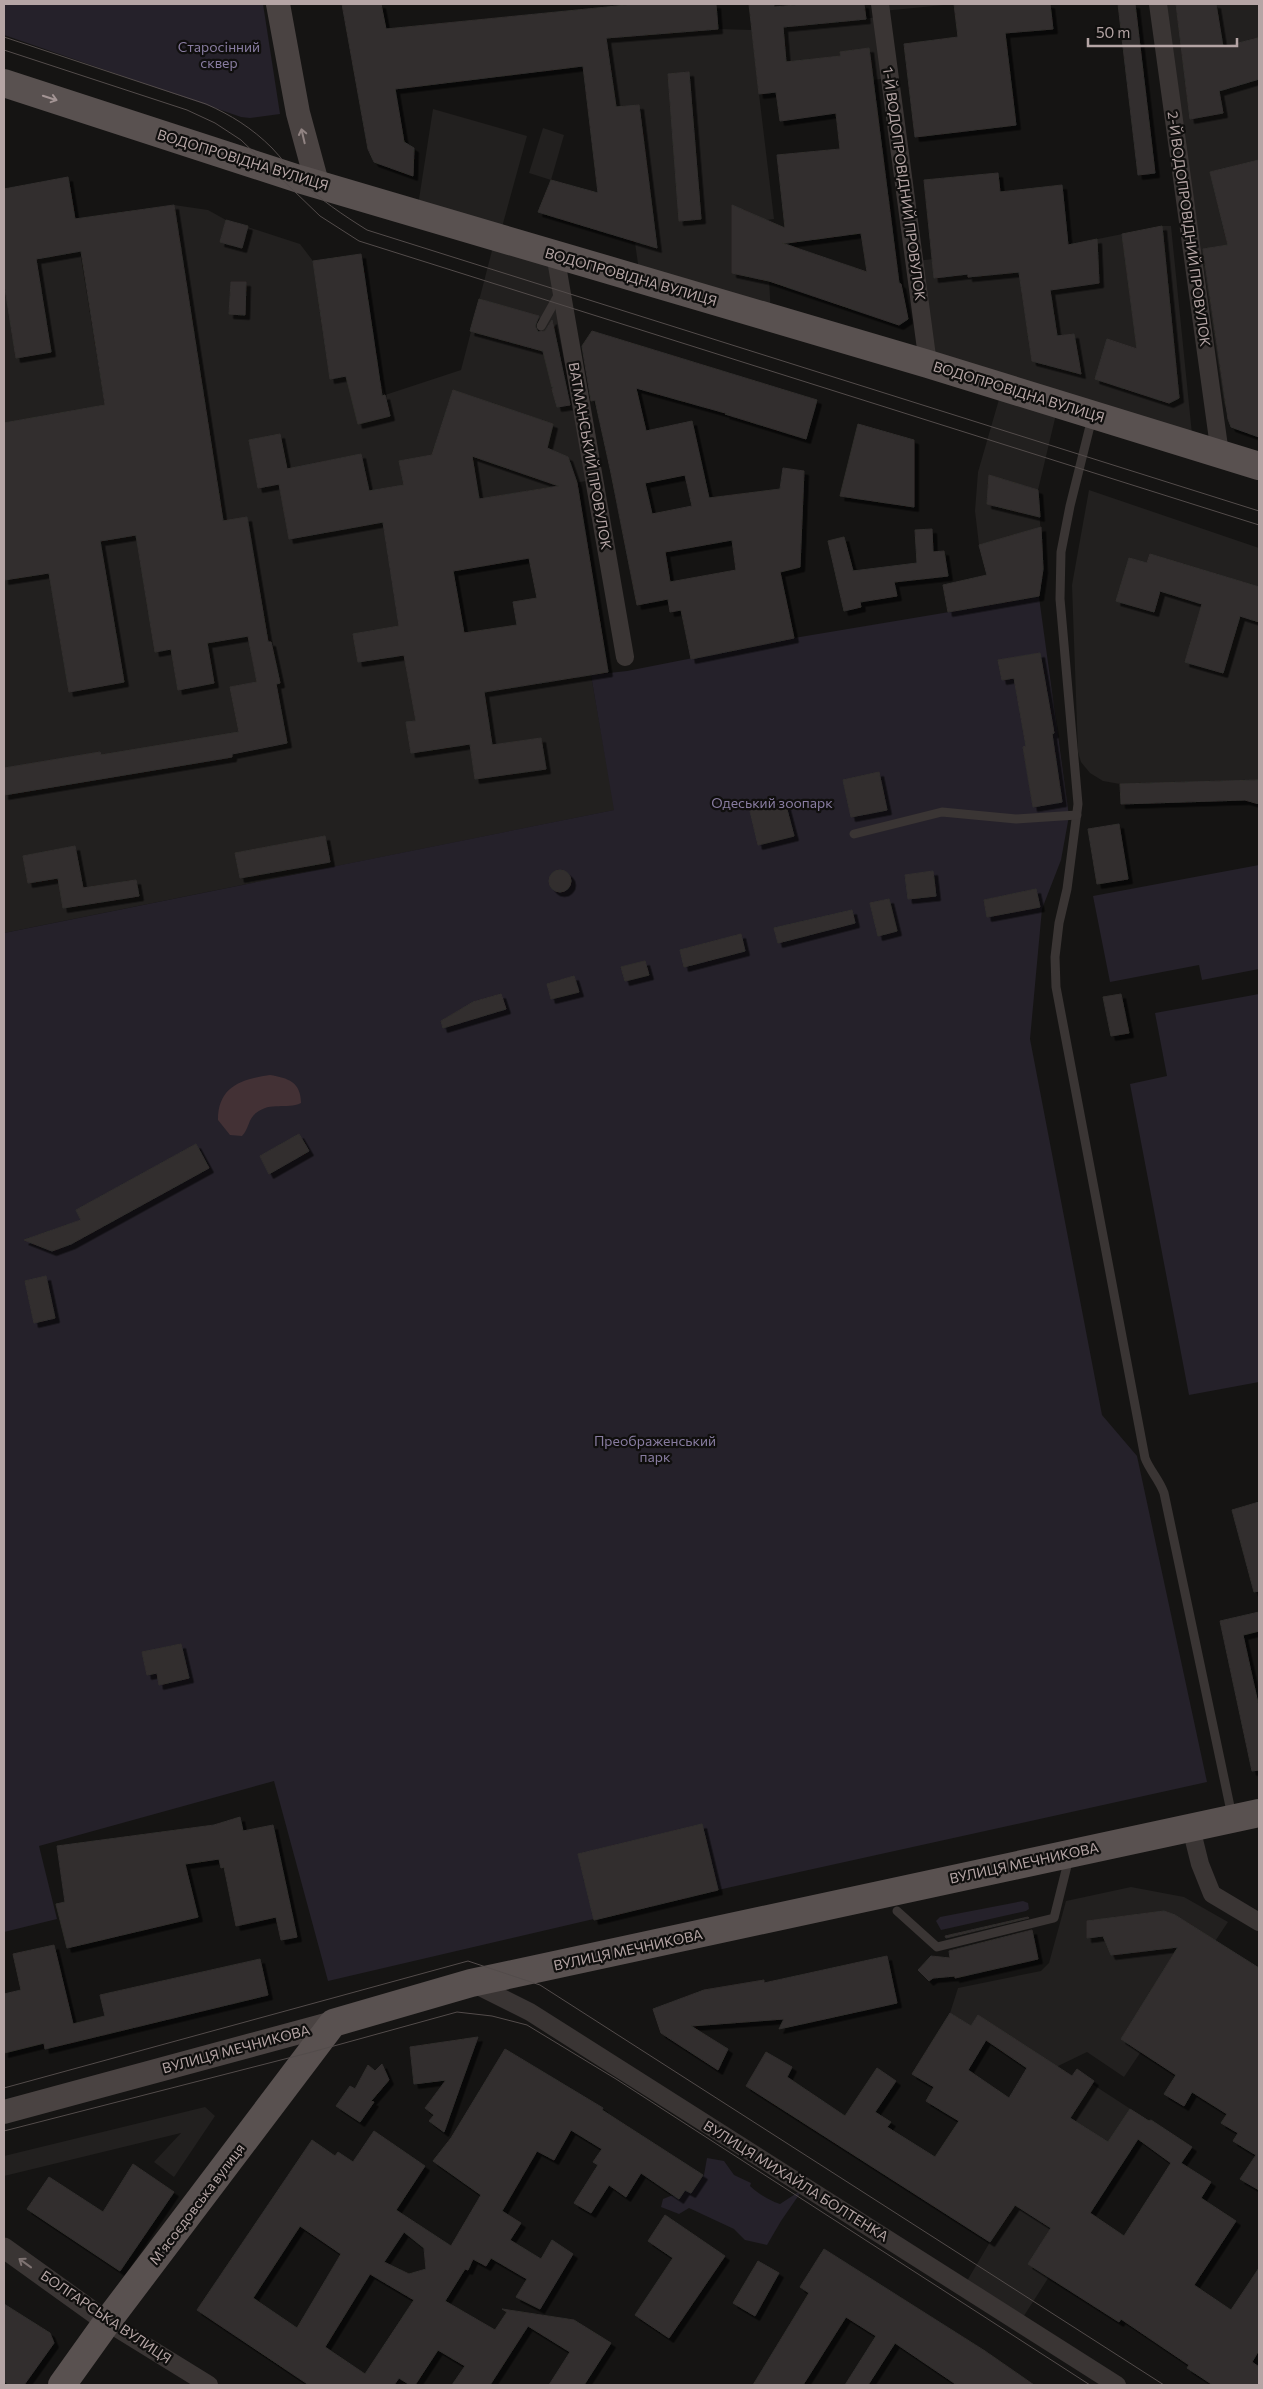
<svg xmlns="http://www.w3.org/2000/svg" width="1263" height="2389" viewBox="0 0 1263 2389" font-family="Commissioner,sans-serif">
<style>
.built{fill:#22201f}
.green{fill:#25212a}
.water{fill:#433135}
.building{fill:#312f2e;stroke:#312e2d;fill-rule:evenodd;filter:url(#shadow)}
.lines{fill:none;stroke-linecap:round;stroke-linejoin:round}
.service{stroke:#3a3534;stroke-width:9}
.minor{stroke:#3a3534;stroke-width:18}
.tertiary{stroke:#3a3534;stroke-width:21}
.secondary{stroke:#4a4342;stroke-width:24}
.primary{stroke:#595150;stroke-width:28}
.tram{stroke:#534c4b;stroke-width:1}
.oneway{stroke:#a39494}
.oneway2{stroke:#908382}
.oneway3{stroke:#7e7372}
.labels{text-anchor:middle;stroke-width:4.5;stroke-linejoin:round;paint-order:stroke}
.park-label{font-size:14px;fill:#887ca0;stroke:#100f0e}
.street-label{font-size:14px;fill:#b5a5a5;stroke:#100f0e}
</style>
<defs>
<filter id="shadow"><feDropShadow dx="4.5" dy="4.5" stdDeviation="0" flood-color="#0009"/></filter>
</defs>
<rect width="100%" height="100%" fill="#151413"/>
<g class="built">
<polygon points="882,4 954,4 883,11"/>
<polygon points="1164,4 1259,4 1259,437 1231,427 1224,402"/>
<polygon points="880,17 889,78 759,94 774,219 766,220 771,317 640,278 606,38 718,29 752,30"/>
<polygon points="433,109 527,136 499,238 417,212"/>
<polygon points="543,128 564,135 551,180 529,173"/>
<polygon points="68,177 126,537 187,528 221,508 174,205 208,210 226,220 300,244 313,261 361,254 378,372 385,395 461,370 495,239 555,257 592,480 428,508 447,698 591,675 615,810 4,933 4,189"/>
<polygon points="1162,226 1171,226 1193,444 929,362 915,261 1068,245"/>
<polygon points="1002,389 1058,406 1038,490 1043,570 1039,597 987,605 988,581 979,545 975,511 978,472"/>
<polygon points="1089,490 1259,548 1259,780 1120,784 1103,781 1090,773 1081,762 1078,752 1072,585"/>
<polygon points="1131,1887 1184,1897 1228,1922 1124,2077 1087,2052 1056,2067 978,2016 971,2026 950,2013 958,1988 1041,1971 1049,1963 1066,1901"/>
<polygon points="1092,2084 1149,2121 1020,2322 964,2286 990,2242"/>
<polygon points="205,2107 215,2116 174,2177 154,2162 181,2133 4,2176 4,2156"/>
</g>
<g class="green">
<polygon points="4,4 263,4 280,114 250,118 241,117 4,35"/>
<polygon points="1039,597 1069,816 1061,860 1042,909 1030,1039 1102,1415 1137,1456 1207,1782 718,1890 328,1981 274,1781 39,1846 57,1919 4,1932 4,933 614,810 591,675 627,671 794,638"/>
<polygon points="1259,865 1259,969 1202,980 1199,965 1110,982 1093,896"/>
<polygon points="1259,994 1259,1382 1189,1395 1130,1084 1167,1076 1155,1013"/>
<polygon points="1023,1901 1028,1903 1029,1909 1026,1911 941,1930 936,1921 940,1917"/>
<path d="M 707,2158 L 724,2161 L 734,2175 L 751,2183 L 750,2186 C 759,2194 768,2200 780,2204 L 803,2189 L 781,2221 L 767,2245 L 745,2240 L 734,2229 L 689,2208 L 679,2214 L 661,2207 L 663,2199 L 673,2195 L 679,2199 L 685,2190 L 691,2193 L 704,2175 Z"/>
</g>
<path class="water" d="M 270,1075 C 288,1078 301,1082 301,1103 C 286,1110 271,1101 256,1113 C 248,1119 249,1129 242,1136 L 230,1135 L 218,1120 C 218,1086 242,1079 270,1075 Z"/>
<g class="building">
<polygon points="342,4 381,4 386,29 637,4 716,4 718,29 606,38 616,107 639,105 657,248 538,212 551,180 598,193 583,66 395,89 404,142 414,148 413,176 374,162 368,149"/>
<path d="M 749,4 L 774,4 L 774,7 L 807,4 L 864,4 L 866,19 L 783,27 L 786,62 L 841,56 L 840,52 L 869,48 L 899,283 L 901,284 L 908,319 L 899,325 L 769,281 L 732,273 L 732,205 L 785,228 L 777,155 L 840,149 L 836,113 L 780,121 L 776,92 L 759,94 ZM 861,233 L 867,272 L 782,243 L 787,243 Z"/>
<polygon points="954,4 1050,4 1053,29 1005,33 1016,125 915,137 904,44 958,37"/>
<polygon points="1118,4 1135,4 1155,173 1138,175"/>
<polygon points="1176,4 1216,4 1223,47 1258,38 1259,79 1219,91 1223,113 1190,119"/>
<polygon points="689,72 701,219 679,221 668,74"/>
<polygon points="1259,160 1259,437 1231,427 1228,419 1203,249 1228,245 1210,172"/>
<polygon points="998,173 1000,192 1062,185 1068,245 1097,239 1099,283 1050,290 1057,336 1074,334 1081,374 1032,361 1019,272 968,277 968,274 934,278 924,180"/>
<polygon points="68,177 75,219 174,205 223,521 247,517 268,642 271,642 280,683 276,684 287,743 232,754 232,757 4,795 4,768 100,752 101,755 239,732 230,687 257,682 248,636 207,643 214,683 178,690 171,649 155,652 136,535 100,541 124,682 69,692 49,573 4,580 4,423 105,405 81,251 36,259 51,352 16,358 4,282 4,189"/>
<polygon points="226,220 248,226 242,248 220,242"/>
<polygon points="1162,226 1179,398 1169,403 1095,379 1107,339 1137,349 1122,234"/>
<polygon points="361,254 382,396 385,395 390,416 358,424 346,376 330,379 313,261"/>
<polygon points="231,282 246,282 245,315 229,314"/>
<polygon points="479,299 539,316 535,326 538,332 545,331 552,320 570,405 557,407 552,389 554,386 552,387 543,351 470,331"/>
<path d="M 592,331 L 817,400 L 806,439 L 725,414 L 729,414 L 636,388 L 646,431 L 692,421 L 709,498 L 780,489 L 783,468 L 804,471 L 800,567 L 780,572 L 794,638 L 691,659 L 681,610 L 670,612 L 668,599 L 637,605 L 611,473 L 595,400 L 591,401 L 582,346 ZM 685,475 L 692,506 L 652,514 L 645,483 ZM 732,540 L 736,570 L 670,582 L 665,552 Z"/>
<path d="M 453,390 L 553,424 L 547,448 L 568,457 L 577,483 L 608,672 L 484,692 L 492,745 L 541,738 L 546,769 L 475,779 L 470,744 L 411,753 L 406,722 L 416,721 L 404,655 L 358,662 L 353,634 L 399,626 L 383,522 L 289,539 L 279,484 L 258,488 L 249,440 L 280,434 L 287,469 L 361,454 L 369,491 L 404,485 L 399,461 L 432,455 ZM 472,456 L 559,486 L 479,499 ZM 529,558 L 537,598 L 513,602 L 517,625 L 464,633 L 453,571 Z"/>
<polygon points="858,424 914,440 914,507 840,496"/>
<polygon points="989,475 1038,490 1040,517 987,504"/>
<polygon points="1041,527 1043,569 1039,596 948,612 943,585 987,575 979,545"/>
<polygon points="932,529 933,552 944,551 948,576 894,582 897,596 860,602 861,607 844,611 828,541 844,537 853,571 917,563 915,530"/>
<polygon points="1150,554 1259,587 1259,622 1240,616 1223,673 1185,662 1202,604 1160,591 1154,612 1116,601 1129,558 1147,563"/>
<polygon points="1040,653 1054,733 1052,734 1062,802 1033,807 1023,747 1026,746 1014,678 1002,680 998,660"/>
<polygon points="879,772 887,810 851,817 843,780"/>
<polygon points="1259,780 1259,804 1245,800 1121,804 1120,784"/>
<polygon points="785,802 794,836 758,845 750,811"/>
<polygon points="1119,824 1128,879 1097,884 1088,829"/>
<polygon points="325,836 330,862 240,878 235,853"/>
<polygon points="75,846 83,888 136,880 139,896 63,908 58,878 28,883 23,856"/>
<circle cx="560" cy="881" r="11"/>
<polygon points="933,871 936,896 908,899 905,875"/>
<polygon points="1036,889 1040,907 987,917 984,900"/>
<polygon points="889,899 897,931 878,936 870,903"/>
<polygon points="852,910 855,923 778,943 774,928"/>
<polygon points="741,934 745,951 684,967 680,950"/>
<polygon points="645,961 649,975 625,981 621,967"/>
<polygon points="574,976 579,992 551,999 547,984"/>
<polygon points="501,994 506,1009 443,1028 441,1021 473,1002"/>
<polygon points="1121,994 1129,1033 1111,1036 1103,997"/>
<polygon points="299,1134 309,1151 269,1174 260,1156"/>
<polygon points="196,1144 209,1168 71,1244 52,1251 24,1240 81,1220 76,1210"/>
<polygon points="46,1276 55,1318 34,1323 25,1281"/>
<polygon points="1259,1502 1259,1591 1254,1592 1232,1510"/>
<polygon points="1259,1612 1259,1631 1243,1635 1259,1708 1259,1770 1252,1771 1220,1621"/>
<polygon points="181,1644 189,1678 159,1685 157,1673 147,1675 142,1652"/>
<polygon points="240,1817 243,1831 273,1825 297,1937 281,1940 276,1917 236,1926 224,1867 221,1868 219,1859 185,1864 198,1917 67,1948 56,1904 65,1902 57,1846 214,1825"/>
<polygon points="702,1824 718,1890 594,1920 578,1854"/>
<polygon points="1164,1911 1175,1915 1259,1968 1259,2190 1240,2179 1256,2155 1233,2141 1238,2133 1221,2123 1227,2114 1192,2092 1184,2106 1164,2094 1176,2075 1121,2039 1178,1947 1111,1955 1103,1936 1087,1938 1087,1921"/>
<polygon points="1028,1917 1029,1918 946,1938 945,1936"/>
<polygon points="1032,1930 1038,1959 955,1978 955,1976 933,1978 929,1981 918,1970 931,1956 950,1958 949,1951"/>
<polygon points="54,1945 73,2024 105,2016 100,1995 260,1959 268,1995 45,2049 44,2043 4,2053 4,1994 21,1990 13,1954"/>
<polygon points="887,1956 897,2003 779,2029 784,2019 691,2026 728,2049 718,2070 661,2033 653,2009 704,1990 764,1980 764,1983"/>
<path d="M 950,2013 L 971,2026 L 978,2015 L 1072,2076 L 1077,2069 L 1094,2081 L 1070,2118 L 1108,2142 L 1130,2109 L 1149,2121 L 1151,2120 L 1192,2147 L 1181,2163 L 1211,2182 L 1201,2198 L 1236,2221 L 1194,2285 L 1231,2310 L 1259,2268 L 1259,2350 L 1252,2362 L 1259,2367 L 1259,2385 L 1213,2385 L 1187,2368 L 1189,2365 L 1121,2319 L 1119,2322 L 1028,2264 L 1051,2228 L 1015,2205 L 990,2242 L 746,2086 L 766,2052 L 792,2067 L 787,2077 L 845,2116 L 877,2068 L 896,2081 L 875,2112 L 891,2122 L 887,2127 L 935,2157 L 959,2121 L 926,2101 L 934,2087 L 912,2074 ZM 986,2040 L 1027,2068 L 1009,2098 L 968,2070 ZM 1138,2139 L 1171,2163 L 1124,2236 L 1090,2213 Z"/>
<polygon points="478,2037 461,2084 444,2132 429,2121 434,2115 425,2108 446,2080 414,2084 410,2047"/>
<path d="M 505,2049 L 603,2108 L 602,2110 L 703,2175 L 691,2193 L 685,2190 L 679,2199 L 641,2173 L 626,2197 L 609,2185 L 591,2213 L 574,2203 L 598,2165 L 593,2162 L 602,2149 L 571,2130 L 554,2160 L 537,2151 L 502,2211 L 521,2223 L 510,2240 L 541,2259 L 552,2240 L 573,2254 L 540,2309 L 516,2297 L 527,2279 L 491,2258 L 486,2266 L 473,2259 L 468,2270 L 465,2269 L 445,2301 L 495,2330 L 507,2312 L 502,2309 L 574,2320 L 611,2343 L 584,2385 L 549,2385 L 570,2352 L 528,2326 L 490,2385 L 452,2385 L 465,2366 L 438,2350 L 415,2385 L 410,2385 L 399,2378 L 394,2385 L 309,2385 L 197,2310 L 312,2140 L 335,2156 L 338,2152 L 353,2162 L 374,2131 L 425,2166 L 396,2210 L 451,2246 L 481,2195 L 433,2161 L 451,2138 ZM 300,2226 L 341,2254 L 297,2328 L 253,2298 ZM 404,2232 L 424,2248 L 426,2269 L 409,2274 L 384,2262 ZM 370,2274 L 414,2300 L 365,2374 L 325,2347 Z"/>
<polygon points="382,2064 389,2080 371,2101 374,2102 360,2122 336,2106 350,2086 355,2089 368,2065 375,2071"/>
<polygon points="133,2164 174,2192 120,2271 27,2209 49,2177 103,2212"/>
<polygon points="665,2215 725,2256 669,2338 635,2315 673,2258 648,2241"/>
<polygon points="824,2249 985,2351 1034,2385 957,2385 895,2343 868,2385 845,2385 876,2336 846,2317 803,2385 753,2385 809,2293 800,2287"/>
<polygon points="758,2261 779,2273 755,2316 733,2303"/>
<polygon points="4,2304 50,2333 54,2343 24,2385 9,2385 4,2381"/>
</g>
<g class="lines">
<g class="service">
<polyline points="541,326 560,292"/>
<path d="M 1092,418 L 1070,506 L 1061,552 L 1060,599 L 1078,804 L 1067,889 L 1059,923 L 1055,957 L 1056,987 L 1145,1458 C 1150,1471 1159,1479 1164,1493 L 1232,1816"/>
<polyline points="854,834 942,812 1016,819 1077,815"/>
<polyline points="897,1911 937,1947 1054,1918 1069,1858"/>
</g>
<g class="minor">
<polyline points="880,4 928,364"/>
<polyline points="1158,4 1220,454"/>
<polyline points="555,254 625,657"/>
<polyline points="1191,1828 1200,1864 1212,1894 1259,1922"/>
<polyline points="472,1983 530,2012 1117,2385"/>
<polyline points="107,2322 209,2385"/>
</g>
<polyline class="tertiary" points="4,2248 107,2322"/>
<g class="secondary">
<polyline points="278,4 298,113 317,183"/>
<polyline points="4,2112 333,2023"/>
</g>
<g class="primary">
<polyline points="4,83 299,179 928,364 1259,466"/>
<polyline points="62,2385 107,2322 333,2023 471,1983 1259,1813"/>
</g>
<g class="tram">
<path d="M 4,37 L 206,104 C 231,115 252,128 272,148 C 282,158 289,170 299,179 C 319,199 343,215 367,230 L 1259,511"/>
<polyline points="4,50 187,110 215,123 241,140 320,216 359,241 1259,525"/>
<polyline points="4,2088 468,1961 540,1985 1164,2385"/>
<polyline points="4,2131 312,2052 457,2012 492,2016 527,2025 616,2079 1090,2385"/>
</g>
</g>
<defs><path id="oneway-shaft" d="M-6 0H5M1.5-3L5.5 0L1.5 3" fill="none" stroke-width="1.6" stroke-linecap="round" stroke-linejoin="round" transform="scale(1.25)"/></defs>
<use class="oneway" href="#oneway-shaft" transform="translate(50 98) rotate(18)"/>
<use class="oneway2" href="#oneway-shaft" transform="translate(303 136) rotate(-103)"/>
<use class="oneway3" href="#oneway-shaft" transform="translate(25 2263) rotate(-144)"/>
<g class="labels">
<g class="park-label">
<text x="219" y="52">Старосінний<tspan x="219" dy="16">сквер</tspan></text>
<text x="772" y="808">Одеський зоопарк</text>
<text x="655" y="1446">Преображенський<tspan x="655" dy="16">парк</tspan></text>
</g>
<g class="street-label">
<text transform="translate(243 160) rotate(17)" y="5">ВОДОПРОВІДНА ВУЛИЦЯ</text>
<text transform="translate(904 184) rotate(82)" y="5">1-Й ВОДОПРОВІДНИЙ ПРОВУЛОК</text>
<text transform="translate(1189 229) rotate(82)" y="5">2-Й ВОДОПРОВІДНИЙ ПРОВУЛОК</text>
<text transform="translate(631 277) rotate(16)" y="5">ВОДОПРОВІДНА ВУЛИЦЯ</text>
<text transform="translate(1019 392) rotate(17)" y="5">ВОДОПРОВІДНА ВУЛИЦЯ</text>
<text transform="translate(590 456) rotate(80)" y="5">ВАТМАНСЬКИЙ ПРОВУЛОК</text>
<text transform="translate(1024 1863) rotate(-12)" y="5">ВУЛИЦЯ МЕЧНИКОВА</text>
<text transform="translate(628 1950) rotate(-12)" y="5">ВУЛИЦЯ МЕЧНИКОВА</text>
<text transform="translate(236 2049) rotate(-15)" y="5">ВУЛИЦЯ МЕЧНИКОВА</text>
<text transform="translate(796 2181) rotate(32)" y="5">ВУЛИЦЯ МИХАЙЛА БОЛТЕНКА</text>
<text transform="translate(197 2204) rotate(-53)" y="5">Мʼясоєдовська вулиця</text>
<text transform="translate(106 2317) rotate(34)" y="5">БОЛГАРСЬКА ВУЛИЦЯ</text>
</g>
</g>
<rect width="1263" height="2389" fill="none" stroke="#b5a5a5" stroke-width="10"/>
<path d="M1088 38v8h149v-8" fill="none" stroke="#b5a5a5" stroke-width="2.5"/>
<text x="1096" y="38" font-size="15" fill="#b5a5a5" stroke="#100f0e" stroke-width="4" paint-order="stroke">50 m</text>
</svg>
